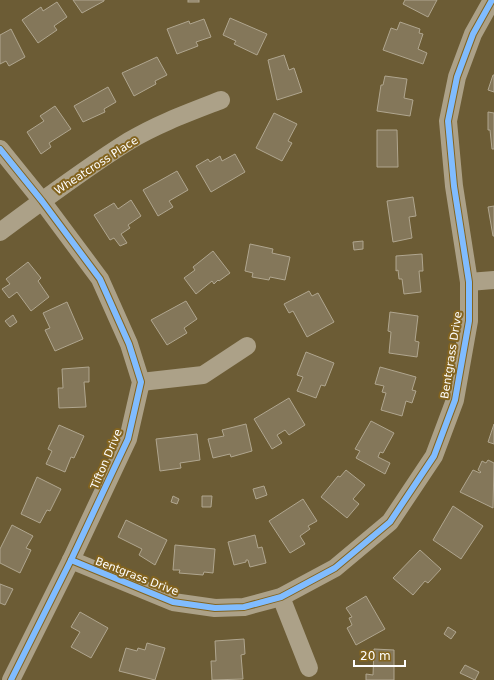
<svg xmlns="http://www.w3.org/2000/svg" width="494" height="680" viewBox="0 0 494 680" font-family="'DejaVu Sans',sans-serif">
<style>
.building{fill:#84775a;stroke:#b0a68f}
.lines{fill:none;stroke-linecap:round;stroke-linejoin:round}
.minor{stroke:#aca188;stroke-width:18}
.cycleway-casing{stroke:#83641f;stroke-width:8}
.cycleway{stroke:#80bcff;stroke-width:6}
.labels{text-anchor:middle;stroke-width:4;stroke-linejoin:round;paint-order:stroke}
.street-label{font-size:11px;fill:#fff;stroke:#83641f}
</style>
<rect width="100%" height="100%" fill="#6c5c35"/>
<g class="building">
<polygon points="73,0 104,0 104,1 82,13"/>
<rect x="188" y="0" width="11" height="2"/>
<polygon points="405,0 437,0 428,17 403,4"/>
<polygon points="57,2 67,17 54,26 57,30 38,43 22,20 41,7 43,11"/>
<polygon points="230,18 267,34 257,55 234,44 236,41 223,35"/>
<polygon points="204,19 211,37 196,42 198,46 177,54 167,29 189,21 190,24"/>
<polygon points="400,22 420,29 419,33 423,34 418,49 427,53 423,64 383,50 391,28 397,30"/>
<polygon points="11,29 25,57 9,66 6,61 0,64 0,35"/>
<polygon points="284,55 289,70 294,68 302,92 277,100 268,60"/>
<polygon points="157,57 167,75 155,81 156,84 134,96 122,73"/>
<polygon points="493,75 494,75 494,92 488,90"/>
<polygon points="385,76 407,79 404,98 413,100 410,116 377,111 381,85 383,85"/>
<polygon points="108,87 116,102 104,109 105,112 83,122 74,106"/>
<polygon points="55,106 71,129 49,143 51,147 41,154 27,132 44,121 40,116"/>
<polygon points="488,112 494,113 494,149 492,149 490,130 488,130"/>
<polygon points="274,113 297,124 288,141 292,143 282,161 256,148"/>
<polygon points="377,130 397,130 398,167 377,167"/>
<polygon points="235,154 245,172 211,192 196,166 208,159 210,162 220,156 222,161"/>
<polygon points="177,171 188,190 169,201 173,207 158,216 143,190"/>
<polygon points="413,197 416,216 409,217 412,238 393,242 387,201"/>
<polygon points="131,200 141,216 128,225 130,228 121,234 127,243 120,246 114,238 110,240 94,215 114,203 118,209"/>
<polygon points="494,206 494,236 493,236 488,207"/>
<polygon points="363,241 363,249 354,250 353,242"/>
<polygon points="250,244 273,249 272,253 290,257 285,280 270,277 269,280 252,277 253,273 245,271"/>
<polygon points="213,251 230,273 219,281 218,280 214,284 212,281 196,294 184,278 195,270 193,267"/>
<polygon points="422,254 423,271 419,271 421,292 404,294 402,279 399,279 398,270 396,271 396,256"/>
<polygon points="28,262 41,278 38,281 49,297 31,311 17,292 9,298 2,289 10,284 6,279"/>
<polygon points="309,291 312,296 318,293 334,322 307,337 293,311 289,313 284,304"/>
<polygon points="186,301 197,319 184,328 187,333 167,345 151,320"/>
<polygon points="67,302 83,339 55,351 45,330 50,328 43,313"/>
<polygon points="390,312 418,316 415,341 419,342 417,357 389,353 391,332 388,331"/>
<polygon points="13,315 17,322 10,327 5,321"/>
<polygon points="306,352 334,363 325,386 321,385 316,398 297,391 303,377 297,375"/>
<polygon points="89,367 89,382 84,382 86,407 59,408 58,388 63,388 62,369"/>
<polygon points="380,367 416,377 412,390 416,391 412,403 406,401 402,416 381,410 386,393 382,392 384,386 375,384"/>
<polygon points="289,398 305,425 289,435 285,430 277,435 282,443 272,449 254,419"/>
<polygon points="371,421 394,433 383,453 380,452 378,457 390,463 385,474 356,458 360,451 355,449"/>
<polygon points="246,424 252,451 231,457 230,454 213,458 208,439 224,436 222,430"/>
<polygon points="494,424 494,444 488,442"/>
<polygon points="59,425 84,436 74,458 71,457 65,472 46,464 52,451 48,449"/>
<polygon points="197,434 200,460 180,463 181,468 160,471 156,439"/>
<polygon points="488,460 494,463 493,508 460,492 473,470 480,473 481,472 478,470 482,461 486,463"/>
<polygon points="346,470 365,485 353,499 359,504 347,518 321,497 338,476 340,477"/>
<polygon points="37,477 61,489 50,511 47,510 40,523 21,514"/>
<polygon points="264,486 267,495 256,499 253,489"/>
<polygon points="173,496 179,499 177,504 171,502"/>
<polygon points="202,496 212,496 211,507 202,507"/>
<polygon points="303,499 317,521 308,526 310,529 300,536 305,544 290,553 269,521"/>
<polygon points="453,506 483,526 461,559 433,540"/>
<polygon points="126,520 167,540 155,565 139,555 142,549 118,537"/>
<polygon points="12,525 33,536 26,548 31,550 20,573 0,563 0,549"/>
<polygon points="255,535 258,548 262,547 266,563 250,567 248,560 246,560 246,562 234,565 228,542"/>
<polygon points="175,545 215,549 213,573 204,572 203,575 179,573 180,570 173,570"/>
<polygon points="420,550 441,569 428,583 425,581 413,595 393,578"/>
<polygon points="0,584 13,589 5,605 0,603"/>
<polygon points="366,596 385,629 356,645 347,628 352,625 349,618 352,617 346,608"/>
<polygon points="80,612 108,628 91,658 71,647 80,632 71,627"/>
<polygon points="448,627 456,632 451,639 444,634"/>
<polygon points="244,639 245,654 241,655 243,679 212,680 211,661 216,661 215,641"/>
<polygon points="147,643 165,648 155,680 119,671 126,648 137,651 138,648 145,650"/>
<polygon points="374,649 394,650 394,680 366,680 366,674 373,675"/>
<polygon points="465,665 479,672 475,680 460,673"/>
</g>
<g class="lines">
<g class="minor">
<polyline points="0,149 42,201 100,279 129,344 141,382 128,439 71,560 11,680"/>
<path d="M 0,232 C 42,201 84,169 129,141 C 157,124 190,112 221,100"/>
<polyline points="469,282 494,280"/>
<polyline points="141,382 203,375 247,346"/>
<polyline points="71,560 173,602 215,608 244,607 281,597 335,568 390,522 434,456 455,400 469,321 469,282 454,186 448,121 457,77 473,34 492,0"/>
<polyline points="281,597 309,668"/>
</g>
<defs>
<g id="cycleway">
<polyline points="0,149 42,201 100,279 129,344 141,382 128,439 71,560 11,680"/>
<polyline points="71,560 173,602 215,608 244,607 281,597 335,568 390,522 434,456 455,400 469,321 469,282 454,186 448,121 457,77 473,34 492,0"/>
</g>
</defs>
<use href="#cycleway" class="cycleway-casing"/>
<use href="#cycleway" class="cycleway"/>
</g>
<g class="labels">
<g class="street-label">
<text transform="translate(96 165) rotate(-33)" y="4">Wheatcross Place</text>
<text transform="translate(451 355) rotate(-81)" y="4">Bentgrass Drive</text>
<text transform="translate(106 459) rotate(-67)" y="4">Tifton Drive</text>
<text transform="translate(137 576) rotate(21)" y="4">Bentgrass Drive</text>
</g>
</g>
<path d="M354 660v6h51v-6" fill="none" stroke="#ffffff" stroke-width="2"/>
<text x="360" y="660" font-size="12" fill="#ffffff" stroke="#83641f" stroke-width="3" paint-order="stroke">20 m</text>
</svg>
